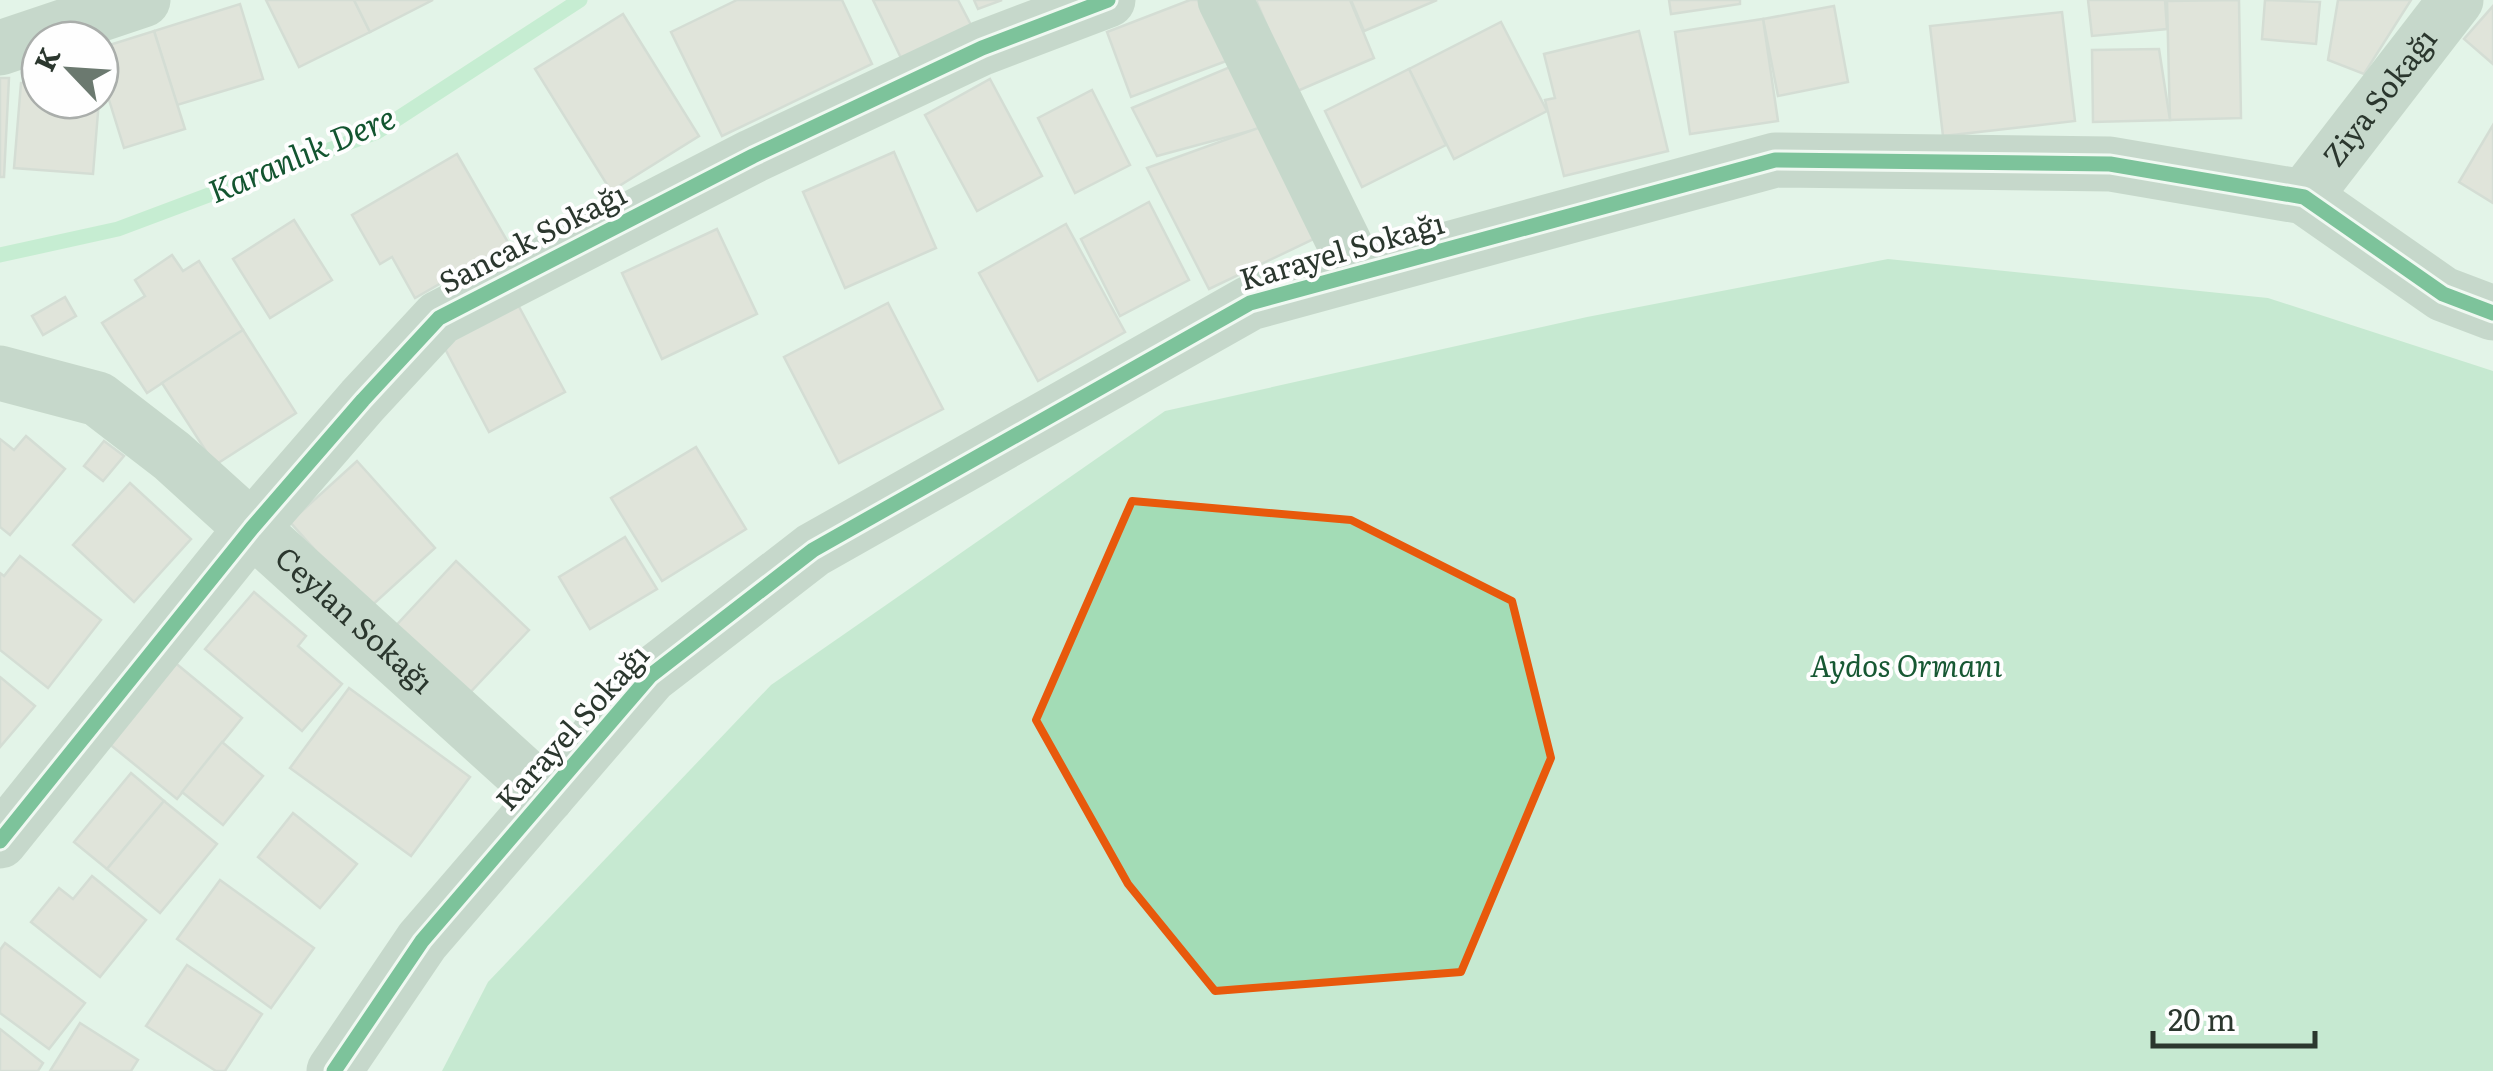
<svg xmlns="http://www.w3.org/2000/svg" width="2493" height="1071" viewBox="0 0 2493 1071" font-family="Literata,serif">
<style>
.forest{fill:#a3dcb6}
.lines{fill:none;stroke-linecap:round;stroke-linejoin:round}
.stream{stroke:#a3e5b8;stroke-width:15}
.building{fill:#dbd0cb;stroke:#c1c2bd;stroke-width:2.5}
.street{stroke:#a3b7a9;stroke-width:55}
.cycleway-casing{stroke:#fefefe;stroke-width:21}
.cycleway{stroke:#00873e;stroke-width:15}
.marked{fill:none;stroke:#e8590c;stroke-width:8;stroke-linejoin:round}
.labels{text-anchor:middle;stroke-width:8;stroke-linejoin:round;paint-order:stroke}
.street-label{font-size:30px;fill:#2b372e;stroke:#fefefe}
.park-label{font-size:30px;font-style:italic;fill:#175833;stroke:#fefefe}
.water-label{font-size:32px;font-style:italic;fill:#135530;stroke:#fefefe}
</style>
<rect width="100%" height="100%" fill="#e3f4e8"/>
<polygon class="forest" points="1888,259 2268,298 2493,371 2493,1071 442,1071 488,982 771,685 1165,411 1587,317"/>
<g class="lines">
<polyline class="stream" points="0,255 118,229 377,132 580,0"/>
</g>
<g class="building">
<polygon points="266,0 354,0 370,32 299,67"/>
<polygon points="354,0 433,0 370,32"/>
<polygon points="737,0 842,0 872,64 722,136 671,32"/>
<polygon points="873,0 958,0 971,25 902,60"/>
<polygon points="974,0 1002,0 978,9"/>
<polygon points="1190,0 1207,0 1229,60 1131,97 1107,32"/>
<polygon points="1256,0 1350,0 1374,58 1295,92"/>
<polygon points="1351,0 1437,0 1364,31"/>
<polygon points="1669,0 1740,0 1740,4 1671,14"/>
<polygon points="2088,0 2165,0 2167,29 2092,36"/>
<polygon points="2239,0 2241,118 2170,120 2167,1"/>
<polygon points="2265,0 2320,2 2316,44 2262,39"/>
<polygon points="2338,0 2411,0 2364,74 2328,60"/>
<polygon points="240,4 263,79 177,105 154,31"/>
<polygon points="1834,6 1848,82 1778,96 1763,19"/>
<polygon points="2493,6 2493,64 2464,39"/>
<polygon points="2062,12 2075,121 1943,136 1930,26"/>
<polygon points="623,14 699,136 611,191 535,69"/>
<polygon points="1763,19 1778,121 1690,134 1675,32"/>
<polygon points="1501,22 1547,111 1454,159 1409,69"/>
<polygon points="154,31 185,129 124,148 100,71 100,48"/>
<polygon points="1639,31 1668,151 1564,176 1545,100 1555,98 1544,54"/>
<polygon points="2159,49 2170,120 2093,122 2092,50"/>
<polygon points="1230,67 1261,128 1157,156 1132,108"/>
<polygon points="1409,69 1446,145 1362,187 1325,111"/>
<polygon points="0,78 9,78 4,177 0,177"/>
<polygon points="990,79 1042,176 977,211 925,115"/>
<polygon points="21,83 40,84 40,100 99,100 93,174 14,168"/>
<polygon points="1092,90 1130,165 1075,193 1038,118"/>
<polygon points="2493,125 2493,203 2459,182"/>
<polygon points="1261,127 1318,237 1209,289 1147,168"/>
<polygon points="894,152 936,248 845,288 803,192"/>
<polygon points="457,154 509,244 415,298 392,257 380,264 352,215"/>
<polygon points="1149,202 1189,280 1120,316 1081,239"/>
<polygon points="294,220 332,280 270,318 233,259"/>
<polygon points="1066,224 1125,332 1038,381 979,273"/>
<polygon points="717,229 757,314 662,359 622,273"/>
<polygon points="172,255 183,271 199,261 243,330 147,393 102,323 145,296 135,280"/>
<polygon points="65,297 76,316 43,335 32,316"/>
<polygon points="517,303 565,392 489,432 442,343"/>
<polygon points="888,303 943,409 839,463 784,357"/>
<polygon points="243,330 296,413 215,465 162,383"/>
<polygon points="26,436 65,469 10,535 0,527 0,439 14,450"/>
<polygon points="104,441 124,456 103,481 84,466"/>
<polygon points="696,447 746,529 662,581 611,498"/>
<polygon points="357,461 435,548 368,609 290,522"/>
<polygon points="130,483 191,539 134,602 73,545"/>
<polygon points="625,537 657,589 590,629 559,577"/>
<polygon points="20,556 101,620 48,688 0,650 0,573 4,576"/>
<polygon points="456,561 529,630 464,699 391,631"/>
<polygon points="254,592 306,636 298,646 342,684 302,731 205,649"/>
<polygon points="173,661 242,718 177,799 107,742"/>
<polygon points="0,677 35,706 0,747"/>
<polygon points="349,688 470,777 411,856 290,768"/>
<polygon points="222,742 263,776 223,825 182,792"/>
<polygon points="131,773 164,801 107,869 74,842"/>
<polygon points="164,801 217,844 160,913 107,869"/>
<polygon points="293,813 357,864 320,908 258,857"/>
<polygon points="92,876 146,920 100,977 31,922 59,888 73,899"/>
<polygon points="220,880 314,948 271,1008 177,939"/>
<polygon points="5,943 85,1003 49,1049 0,1013 0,950"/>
<polygon points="187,965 262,1014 225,1071 216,1071 146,1026"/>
<polygon points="80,1023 138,1060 131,1071 50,1071"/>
<polygon points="0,1029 43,1063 38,1071 0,1071"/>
</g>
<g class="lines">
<g class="street">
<polyline points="1225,0 1359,273"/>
<polyline points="0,48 143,0"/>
<path id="s1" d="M 2304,197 L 2456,0"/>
<path id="s2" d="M 0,373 L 98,399 L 172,456 L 547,796"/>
<polyline points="0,841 252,528 363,400 439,318 753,156 982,48 1108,0"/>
<polyline points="334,1071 422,941 650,676 813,550 1250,303 1775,160 2110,164 2304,197 2443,294 2493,313"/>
</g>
<defs>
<g id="cycleway">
<polyline points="0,841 252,528 363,400 439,318 753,156 982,48 1108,0"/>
<polyline points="334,1071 422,941 650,676 813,550 1250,303 1775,160 2110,164 2304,197 2443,294 2493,313"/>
</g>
</defs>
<use href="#cycleway" class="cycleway-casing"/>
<use href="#cycleway" class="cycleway"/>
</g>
<path d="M0 0H2493V1071H0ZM 1132,501 L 1351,520 L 1512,601 L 1551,758 L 1461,972 L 1215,991 L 1128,884 L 1036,720 Z" fill="#e3f4e8" fill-opacity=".55" fill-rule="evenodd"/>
<path class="marked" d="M 1132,501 L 1351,520 L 1512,601 L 1551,758 L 1461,972 L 1215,991 L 1128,884 L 1036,720 Z"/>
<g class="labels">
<g class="street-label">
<text dy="10" stroke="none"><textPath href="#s1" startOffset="125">Ziya Sokağı</textPath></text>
<text transform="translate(533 239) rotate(-27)" y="10">Sancak Sokağı</text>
<text transform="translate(1342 252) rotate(-16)" y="10">Karayel Sokağı</text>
<text dy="10" stroke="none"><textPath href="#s2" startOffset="440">Ceylan Sokağı</textPath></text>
<text transform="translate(573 728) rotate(-48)" y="10">Karayel Sokağı</text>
</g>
<g class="park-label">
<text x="1906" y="677">Aydos Ormanı</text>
</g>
<g class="water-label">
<text transform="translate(302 155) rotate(-23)" y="11">Karanlık Dere</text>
</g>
</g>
<g transform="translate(70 70) rotate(295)"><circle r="48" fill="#fefefe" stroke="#aaaeab" stroke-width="2.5"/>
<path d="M0-8L18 38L0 25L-18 38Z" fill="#6b796f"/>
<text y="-15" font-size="28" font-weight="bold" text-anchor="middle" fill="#2b372e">K</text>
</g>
<path d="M2153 1031v15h162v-15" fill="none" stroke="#2b372e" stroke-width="5"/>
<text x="2168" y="1031" font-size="30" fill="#2b372e" stroke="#fefefe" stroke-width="8" paint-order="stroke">20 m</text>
</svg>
